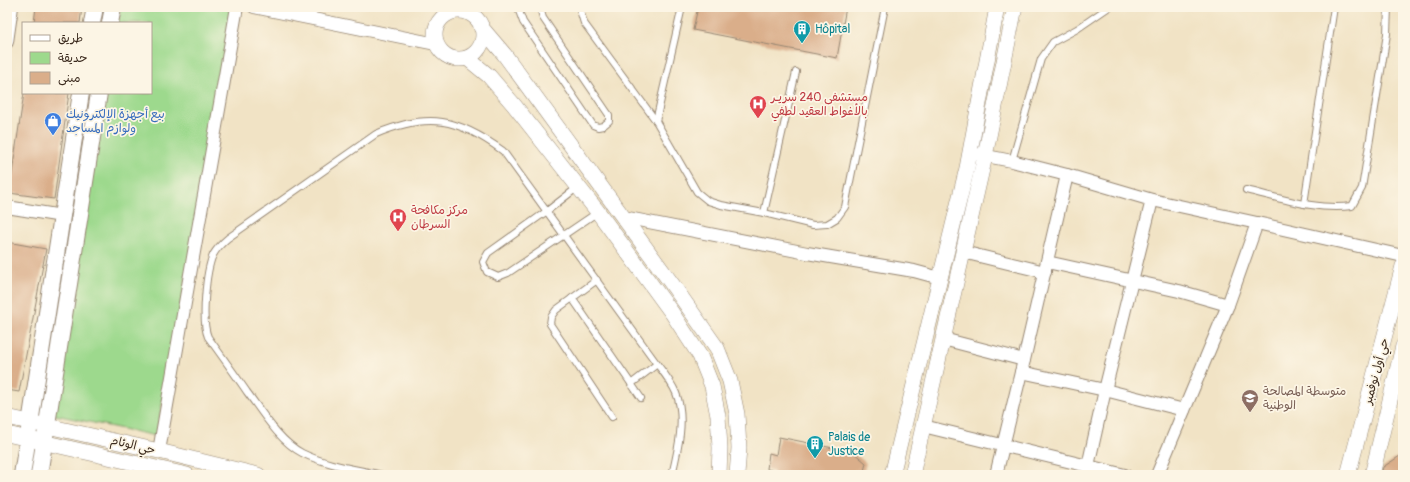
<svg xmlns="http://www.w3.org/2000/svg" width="1410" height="482" viewBox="0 0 1410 482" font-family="Pangolin,'Playpen Sans Arabic',sans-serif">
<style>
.green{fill:#9dd98d;stroke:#6c8256}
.building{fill:#daae8a}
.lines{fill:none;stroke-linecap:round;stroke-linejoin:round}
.service-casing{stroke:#968672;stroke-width:8}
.minor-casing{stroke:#968672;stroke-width:14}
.tertiary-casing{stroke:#968672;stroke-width:16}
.secondary-casing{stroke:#968672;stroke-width:18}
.service{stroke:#fff;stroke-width:6}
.minor{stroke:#fff;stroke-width:12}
.tertiary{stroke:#fff;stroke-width:15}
.secondary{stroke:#fff;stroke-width:16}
.labels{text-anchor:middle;stroke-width:3.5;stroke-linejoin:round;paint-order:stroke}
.culture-label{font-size:12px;fill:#0d838f;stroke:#fcf5e5;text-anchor:start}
.health-label{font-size:12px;fill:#be3a42;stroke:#fcf5e5;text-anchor:start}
.shop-label{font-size:12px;fill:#366cbe;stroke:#fcf5e5;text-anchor:start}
.street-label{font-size:12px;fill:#3b2a1e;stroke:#fcf5e5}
.education-label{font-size:12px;fill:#785e54;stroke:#fcf5e5;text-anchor:start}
</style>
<rect width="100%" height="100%" fill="#fcf5e5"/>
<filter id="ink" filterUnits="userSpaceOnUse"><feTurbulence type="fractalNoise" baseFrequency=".025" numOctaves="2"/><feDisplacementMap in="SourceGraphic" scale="8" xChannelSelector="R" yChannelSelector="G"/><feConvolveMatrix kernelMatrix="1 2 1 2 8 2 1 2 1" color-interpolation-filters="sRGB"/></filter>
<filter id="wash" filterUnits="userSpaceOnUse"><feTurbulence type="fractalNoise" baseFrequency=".012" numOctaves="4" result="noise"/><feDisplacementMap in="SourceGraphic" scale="16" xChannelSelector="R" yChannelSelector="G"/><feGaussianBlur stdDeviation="0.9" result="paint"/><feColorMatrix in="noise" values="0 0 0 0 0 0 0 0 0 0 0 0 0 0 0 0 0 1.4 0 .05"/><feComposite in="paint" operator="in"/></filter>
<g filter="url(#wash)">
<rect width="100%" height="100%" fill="#f1e3c5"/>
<polygon class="green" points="121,7 237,7 156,436 51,414 106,93 151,93 151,23 118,23"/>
<g id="blocks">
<g class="building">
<polygon points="36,7 82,7 80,23 34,23"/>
<polygon points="698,7 846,7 837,58 693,30"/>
<polygon points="24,93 69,93 54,199 9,193"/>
<polygon points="7,242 46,249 19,392 7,390"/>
<polygon points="779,437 853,452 866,463 863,475 774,475 774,471 767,469 769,453 776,455"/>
<polygon points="1403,454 1403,475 1381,475 1383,467"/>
</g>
</g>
</g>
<g filter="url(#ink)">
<use href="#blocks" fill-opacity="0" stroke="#968672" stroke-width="1"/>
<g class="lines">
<defs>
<g id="service">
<polyline points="520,7 519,11 523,22 593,125 598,127 603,126 609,121 609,115 543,18 541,11 542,7"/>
<polyline points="579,7 584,23 656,121 697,192 708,201 721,205 764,213 813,225 827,224 837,218 845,207 885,7"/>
<polyline points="656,121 682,7"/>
<polyline points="1012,161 1041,59 1053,42 1077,29 1109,7"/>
<polyline points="578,187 547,211 488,253 483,262 487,272 498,277 508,273 598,212"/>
<path d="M 1246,190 C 1280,198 1317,211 1352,206 L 1362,188 L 1387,34 L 1388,7"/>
<polyline points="1304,204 1334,7"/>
<polyline points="764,213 796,72"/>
<polyline points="597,280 556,310 551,317 550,324 612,417"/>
<polyline points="572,298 641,398"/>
<polyline points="631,384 657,364"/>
<path d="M 382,475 C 356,469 326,465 302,453 C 279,441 262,412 247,392 C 234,373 221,355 208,337 C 201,321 206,271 213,255 C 217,248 222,243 228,238 L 376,134 C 428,112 458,118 503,151 L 657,364 C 664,373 672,383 676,393 C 686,417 678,450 672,475"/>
</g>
<g id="minor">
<polyline points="254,7 436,44"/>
<polyline points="7,42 12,7"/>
<polyline points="976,154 1012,161 1067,175 1152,200 1257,223 1228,305 1157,475"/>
<polyline points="7,207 62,216"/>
<polyline points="623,217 807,253 914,271 940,278"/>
<polyline points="1257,223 1403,256"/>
<polyline points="963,252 1045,272"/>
<polyline points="1047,262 1179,291 1228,305"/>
<polyline points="943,339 1024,360"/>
<polyline points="1021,372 1105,390 1184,410"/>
<polyline points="923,426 1125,475"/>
<polyline points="159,451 237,7"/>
<polyline points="1088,466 1105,390 1152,200"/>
<polyline points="996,475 1024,360 1067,175"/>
</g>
<g id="tertiary">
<circle cx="459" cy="35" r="24"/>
<polyline points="481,27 504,54 672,284 717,348 730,381 737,414 739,448 737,475"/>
<polyline points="467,58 489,76 514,105 598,212 672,313 700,356 712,386 718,416 720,448 719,475"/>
<polyline points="7,417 159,451 258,475"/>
<polyline points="7,434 187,475"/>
<polyline points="892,475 967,168 997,7"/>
<polyline points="912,475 985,156 1015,7"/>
<polyline points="1348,475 1403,266"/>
<polyline points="1372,475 1403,346"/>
</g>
<g id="secondary">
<polyline points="92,23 95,7"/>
<polyline points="110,23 113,7"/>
<polyline points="22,475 81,93"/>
<polyline points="39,475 99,93"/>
</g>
</defs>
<use href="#service" class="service-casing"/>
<use href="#minor" class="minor-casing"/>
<use href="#tertiary" class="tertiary-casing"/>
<use href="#secondary" class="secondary-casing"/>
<use href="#service" class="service"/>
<use href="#minor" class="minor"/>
<use href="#tertiary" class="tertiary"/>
<use href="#secondary" class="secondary"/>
</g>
</g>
<defs>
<symbol id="building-pin" viewBox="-11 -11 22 30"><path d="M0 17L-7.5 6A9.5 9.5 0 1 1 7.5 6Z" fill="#0f9aa8" stroke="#fcf5e5"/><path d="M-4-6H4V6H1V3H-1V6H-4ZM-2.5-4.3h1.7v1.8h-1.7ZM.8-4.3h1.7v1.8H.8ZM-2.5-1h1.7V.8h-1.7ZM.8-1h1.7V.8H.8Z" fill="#fff"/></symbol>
<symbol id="hospital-pin" viewBox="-11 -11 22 30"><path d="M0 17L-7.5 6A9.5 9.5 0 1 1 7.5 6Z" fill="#e0444e" stroke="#fcf5e5"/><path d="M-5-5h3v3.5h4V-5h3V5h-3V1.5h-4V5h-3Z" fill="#fff"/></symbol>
<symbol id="shop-pin" viewBox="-11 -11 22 30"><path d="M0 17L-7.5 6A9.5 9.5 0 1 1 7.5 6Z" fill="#3f7fe0" stroke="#fcf5e5"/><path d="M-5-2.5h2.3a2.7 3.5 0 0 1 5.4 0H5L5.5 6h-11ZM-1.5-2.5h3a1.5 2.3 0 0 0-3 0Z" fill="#fff"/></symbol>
<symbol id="school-pin" viewBox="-11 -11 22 30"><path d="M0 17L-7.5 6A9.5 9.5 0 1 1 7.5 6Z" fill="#8d6e63" stroke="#fcf5e5"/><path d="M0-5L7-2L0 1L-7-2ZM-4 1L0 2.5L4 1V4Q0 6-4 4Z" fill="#fff"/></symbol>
</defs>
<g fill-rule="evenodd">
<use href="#building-pin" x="792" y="19" width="20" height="27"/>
<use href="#hospital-pin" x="748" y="94" width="20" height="27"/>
<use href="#shop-pin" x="43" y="111" width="20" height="27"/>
<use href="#hospital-pin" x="388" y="207" width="20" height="27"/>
<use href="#school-pin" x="1240" y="388" width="20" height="27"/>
<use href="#building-pin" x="805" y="434" width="20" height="27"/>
</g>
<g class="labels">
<g class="culture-label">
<text x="815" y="33">Hôpital</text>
<text x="828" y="441">Palais de<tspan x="828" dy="14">Justice</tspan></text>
</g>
<g class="health-label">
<text x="771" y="101">مستشفى 240 سريـر<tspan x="771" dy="14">بالأغواط العقيد لطفي</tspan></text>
<text x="411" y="214">مركز مكافحة<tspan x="411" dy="14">السرطان</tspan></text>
</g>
<g class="shop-label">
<text x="66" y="118">بيع أجهزة الإلكترونيك<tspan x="66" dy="14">ولوازم المساجد</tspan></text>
</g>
<g class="street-label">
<text transform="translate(1376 371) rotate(-75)" y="4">حي أول نوفمبر</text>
<text transform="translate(133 445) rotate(13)" y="4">حي الوئام</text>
</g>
<g class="education-label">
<text x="1263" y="395">متوسطة المصالحة<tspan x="1263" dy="14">الوطنية</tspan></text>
</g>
</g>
<rect width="1410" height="482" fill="none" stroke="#fcf5e5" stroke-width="24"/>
<rect x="22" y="22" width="130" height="72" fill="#fcf5e5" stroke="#afa495"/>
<rect x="30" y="35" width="20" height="6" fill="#ffffff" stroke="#afa495"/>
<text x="58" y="42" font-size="12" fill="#3b2a1e">طريق</text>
<rect x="30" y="52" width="20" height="12" fill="#9dd98d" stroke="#afa495"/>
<text x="58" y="62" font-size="12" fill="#3b2a1e">حديقة</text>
<rect x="30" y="72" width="20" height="12" fill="#daae8a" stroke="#afa495"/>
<text x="58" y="82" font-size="12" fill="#3b2a1e">مبنى</text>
</svg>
